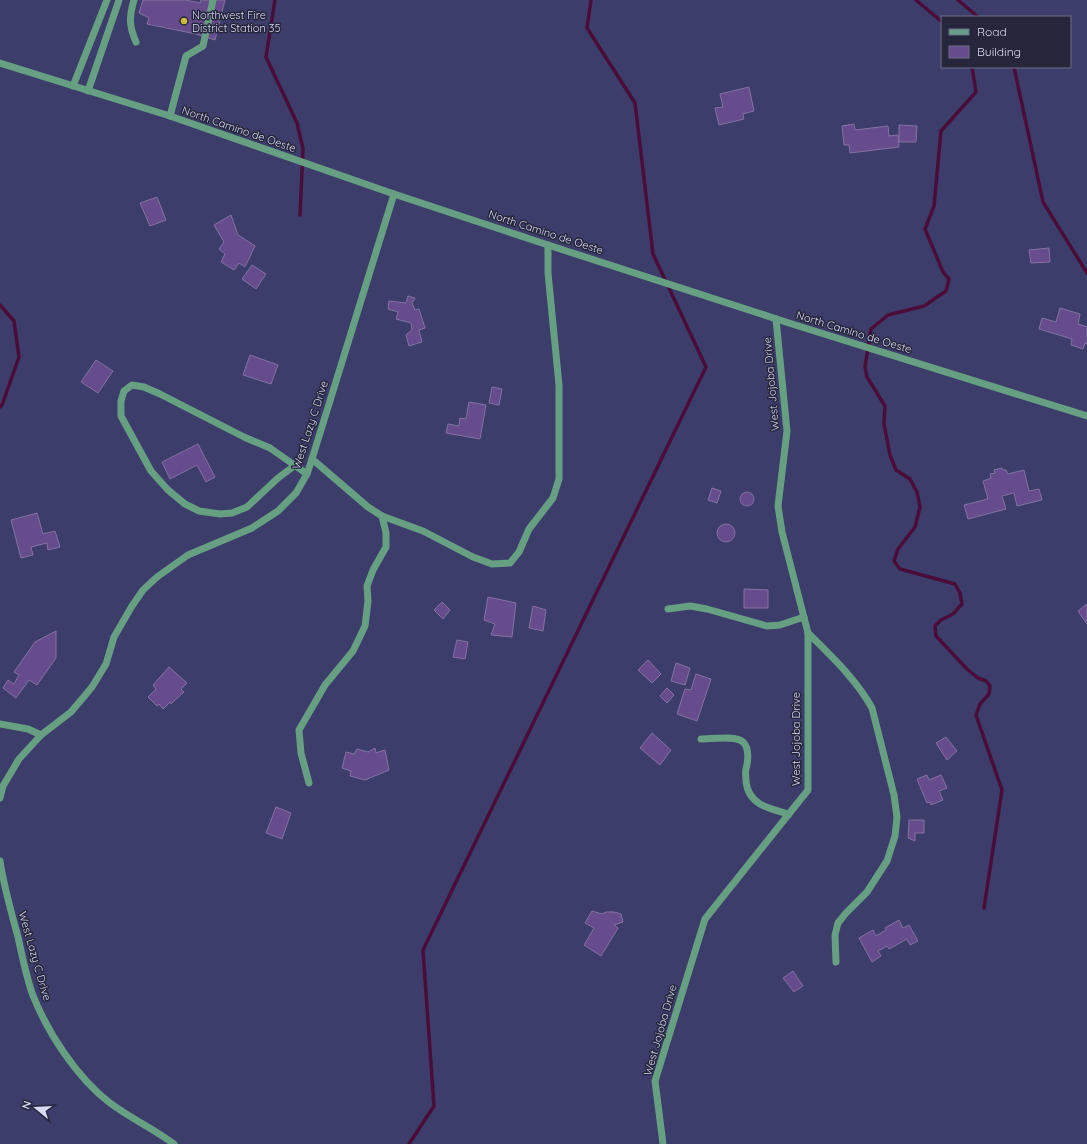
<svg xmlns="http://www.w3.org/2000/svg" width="1087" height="1144" viewBox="0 0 1087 1144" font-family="Quicksand,sans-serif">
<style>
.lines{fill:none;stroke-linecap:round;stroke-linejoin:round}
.stream{stroke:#4a0d3a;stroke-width:3.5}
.building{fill:#664c8c;stroke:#8472a2}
.minor{stroke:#669f82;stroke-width:7}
.poi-dot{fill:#ccb939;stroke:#26273c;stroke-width:1.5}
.labels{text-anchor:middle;stroke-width:3;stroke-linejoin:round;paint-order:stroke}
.poi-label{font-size:11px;fill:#d7daf5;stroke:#26273c;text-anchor:start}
.street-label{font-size:11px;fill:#d7daf5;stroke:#26273c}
</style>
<rect width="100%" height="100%" fill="#3c3d6a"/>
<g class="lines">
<g class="stream">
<polyline points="275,0 266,57 297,123 303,149 300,215"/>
<polyline points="916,0 942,22"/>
<polyline points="958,0 978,17"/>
<polyline points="972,67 976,92 941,131 934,206 925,229 943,272 949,279 946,291 924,306 888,315 871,329 865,367 867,377 885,406 884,424 890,455 896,470 910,479 917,492 920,507 915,527 898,549 894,561 900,569 955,584 960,593 962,604 953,614 941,620 935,626 936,636 967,669 978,678 986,681 990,686 989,694 980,704 976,715 1002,790 984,908"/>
<polyline points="1014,67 1043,202 1087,273"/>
<polyline points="0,305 14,321 19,357 2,405 0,407"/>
<polyline points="409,1144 434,1106 423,950 706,367 653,254 635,103 587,28 591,0"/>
</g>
</g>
<g class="building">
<polygon points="143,0 186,0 200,3 201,0 225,0 215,40 196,34 147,24 149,18 139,13"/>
<polygon points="749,87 754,111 743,114 744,119 719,125 715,108 723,107 720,94"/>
<polygon points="854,124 855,130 888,126 889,136 898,135 899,147 850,153 849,145 844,145 842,126"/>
<polygon points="899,125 917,126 916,142 899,142"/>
<polygon points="157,197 166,220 150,226 140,203"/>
<polygon points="231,215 238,235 255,246 245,267 239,263 234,270 221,262 225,254 219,249 224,242 214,225"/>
<polygon points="1049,248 1050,262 1031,263 1029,250"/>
<polygon points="252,265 266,274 256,289 242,279"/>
<polygon points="408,296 415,298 412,303 415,310 419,309 425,328 419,330 422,342 409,346 406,335 412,330 411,323 396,319 398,312 388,309 389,301 406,303"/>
<polygon points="1060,308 1080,314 1078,324 1087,327 1087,344 1085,343 1083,349 1071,345 1072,339 1039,329 1042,318 1056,322"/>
<polygon points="250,355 278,365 271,384 243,375"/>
<polygon points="96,360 113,371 98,393 81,382"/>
<polygon points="492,387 502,389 499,405 489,403"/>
<polygon points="469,402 486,405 480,439 446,433 448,424 459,426 460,418 466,419"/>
<polygon points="198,444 215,477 206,482 197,465 170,479 162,462"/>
<polygon points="1002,468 1003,470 1006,470 1008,474 1024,470 1029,491 1039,489 1042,500 1017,506 1014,493 1002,496 1006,509 968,519 964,505 988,499 983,481 991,478 990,474 995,473 994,470"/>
<polygon points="712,488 721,491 717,503 708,500"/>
<circle cx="747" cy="499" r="7"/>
<polygon points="37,513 43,534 55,531 60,547 48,550 47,543 31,547 33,555 21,558 11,520"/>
<circle cx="726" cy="533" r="9"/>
<polygon points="744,589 768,590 768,608 744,608"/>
<polygon points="488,597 516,603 512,637 491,635 495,624 484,620"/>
<polygon points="442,602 450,610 443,619 434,610"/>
<polygon points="1087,604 1087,624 1078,611"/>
<polygon points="533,606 546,610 543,631 529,628"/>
<polygon points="56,631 56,658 37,685 29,680 16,698 3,688 8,680 14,684 19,675 14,672 35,642"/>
<polygon points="457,640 468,642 465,659 453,657"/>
<polygon points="648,660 661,674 652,683 638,670"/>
<polygon points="676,663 690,668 685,685 671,681"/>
<polygon points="169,667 187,683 181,689 184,692 171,704 170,702 163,709 159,704 157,706 148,697 156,689 153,685"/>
<polygon points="696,674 711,679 697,721 677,714 685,689 691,690"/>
<polygon points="667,688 674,695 667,703 660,696"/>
<polygon points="652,733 671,750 660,765 640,748"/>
<polygon points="946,737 957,751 947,760 936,743"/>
<polygon points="375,748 376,753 385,750 389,770 365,780 350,776 351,771 342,768 346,752 354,754 357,749 368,752"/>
<polygon points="927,775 929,780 941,775 947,788 939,791 943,800 931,805 930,802 927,803 917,779"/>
<polygon points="276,807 291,813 282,839 266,833"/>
<polygon points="909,820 924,820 924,833 915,833 915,841 908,838"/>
<polygon points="592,911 602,914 606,912 614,912 621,914 623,922 614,925 618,928 601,956 584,945 594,928 585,923"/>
<polygon points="899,920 903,928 909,925 918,941 910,945 907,939 889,949 887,946 878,951 881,956 872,962 859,938 873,930 876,936 886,930 885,928"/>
<polygon points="793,971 803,986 794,992 783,978"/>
</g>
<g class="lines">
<g class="minor">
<path d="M 134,0 C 129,17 129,26 136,42"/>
<polyline points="0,63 170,116 394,194 548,245 792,324 1087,416"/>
<polyline points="73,86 107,0"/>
<polyline points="88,91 119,0"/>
<polyline points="170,116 186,56 203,46 213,0"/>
<polyline points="312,459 368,507 382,516 423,531 473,557 492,564 510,563 519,552 529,529 553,498 559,479 559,385 548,273 548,245"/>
<polyline points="294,466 278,478 247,507 232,513 220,514 199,511 185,504 168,490 151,471 121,416 121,401 124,391 132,385 144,387 160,394 244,437 270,448 307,474"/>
<polyline points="668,609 690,606 707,609 767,626 780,625 804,617"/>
<path d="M 808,633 C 831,656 856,679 872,708 L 894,795 L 897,817 L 895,836 L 887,861 L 867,892 L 846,913 L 838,923 L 835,935 L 836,962"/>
<polyline points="0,724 28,729 41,735"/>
<path d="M 701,739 C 711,739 736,735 743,742 C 750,749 748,761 746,769 C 745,773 746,777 746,781 C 748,805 770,809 789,814"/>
<polyline points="309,783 301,753 299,730 325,685 353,651 365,626 368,601 367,586 373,570 386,547 386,533 382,516"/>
<polyline points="0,798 3,786 19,759 41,735 71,712 92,687 106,664 114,637 132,606 143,590 157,577 188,555 252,528 278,511 296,493 307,474 312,459 394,194"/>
<path d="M 0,861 C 4,887 11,912 18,937 C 22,956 26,975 32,993 C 47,1032 77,1078 110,1103 C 130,1118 154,1129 174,1144"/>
<polyline points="663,1144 655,1081 705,919 808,790 808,633 782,532 778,506 787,431 776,319"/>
</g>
</g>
<circle class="poi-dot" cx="184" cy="21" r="4"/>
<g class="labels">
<g class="poi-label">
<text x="192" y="19">Northwest Fire<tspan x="192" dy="13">District Station 35</tspan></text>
</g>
<g class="street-label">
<text transform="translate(239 129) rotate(19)" y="4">North Camino de Oeste</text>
<text transform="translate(546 232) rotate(18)" y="4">North Camino de Oeste</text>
<text transform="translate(854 332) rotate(17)" y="4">North Camino de Oeste</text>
<text transform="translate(771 384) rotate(-95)" y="4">West Jojoba Drive</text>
<text transform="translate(310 425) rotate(-72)" y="4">West Lazy C Drive</text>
<text transform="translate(796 739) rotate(-90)" y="4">West Jojoba Drive</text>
<text transform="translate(35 956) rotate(74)" y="4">West Lazy C Drive</text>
<text transform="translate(660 1030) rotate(-74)" y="4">West Jojoba Drive</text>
</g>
</g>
<rect x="941" y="16" width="130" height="52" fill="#26273c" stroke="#6d6f86"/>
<rect x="949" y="29" width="20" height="6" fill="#669f82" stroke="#6d6f86"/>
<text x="977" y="36" font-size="12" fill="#d7daf5">Road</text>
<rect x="949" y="46" width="20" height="12" fill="#664c8c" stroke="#6d6f86"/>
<text x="977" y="56" font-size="12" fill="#d7daf5">Building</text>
<g transform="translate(36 1108) rotate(288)" stroke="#26273c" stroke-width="3" paint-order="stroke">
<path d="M0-3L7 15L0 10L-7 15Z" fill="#d7daf5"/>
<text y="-6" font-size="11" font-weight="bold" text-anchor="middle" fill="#d7daf5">N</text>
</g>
</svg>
